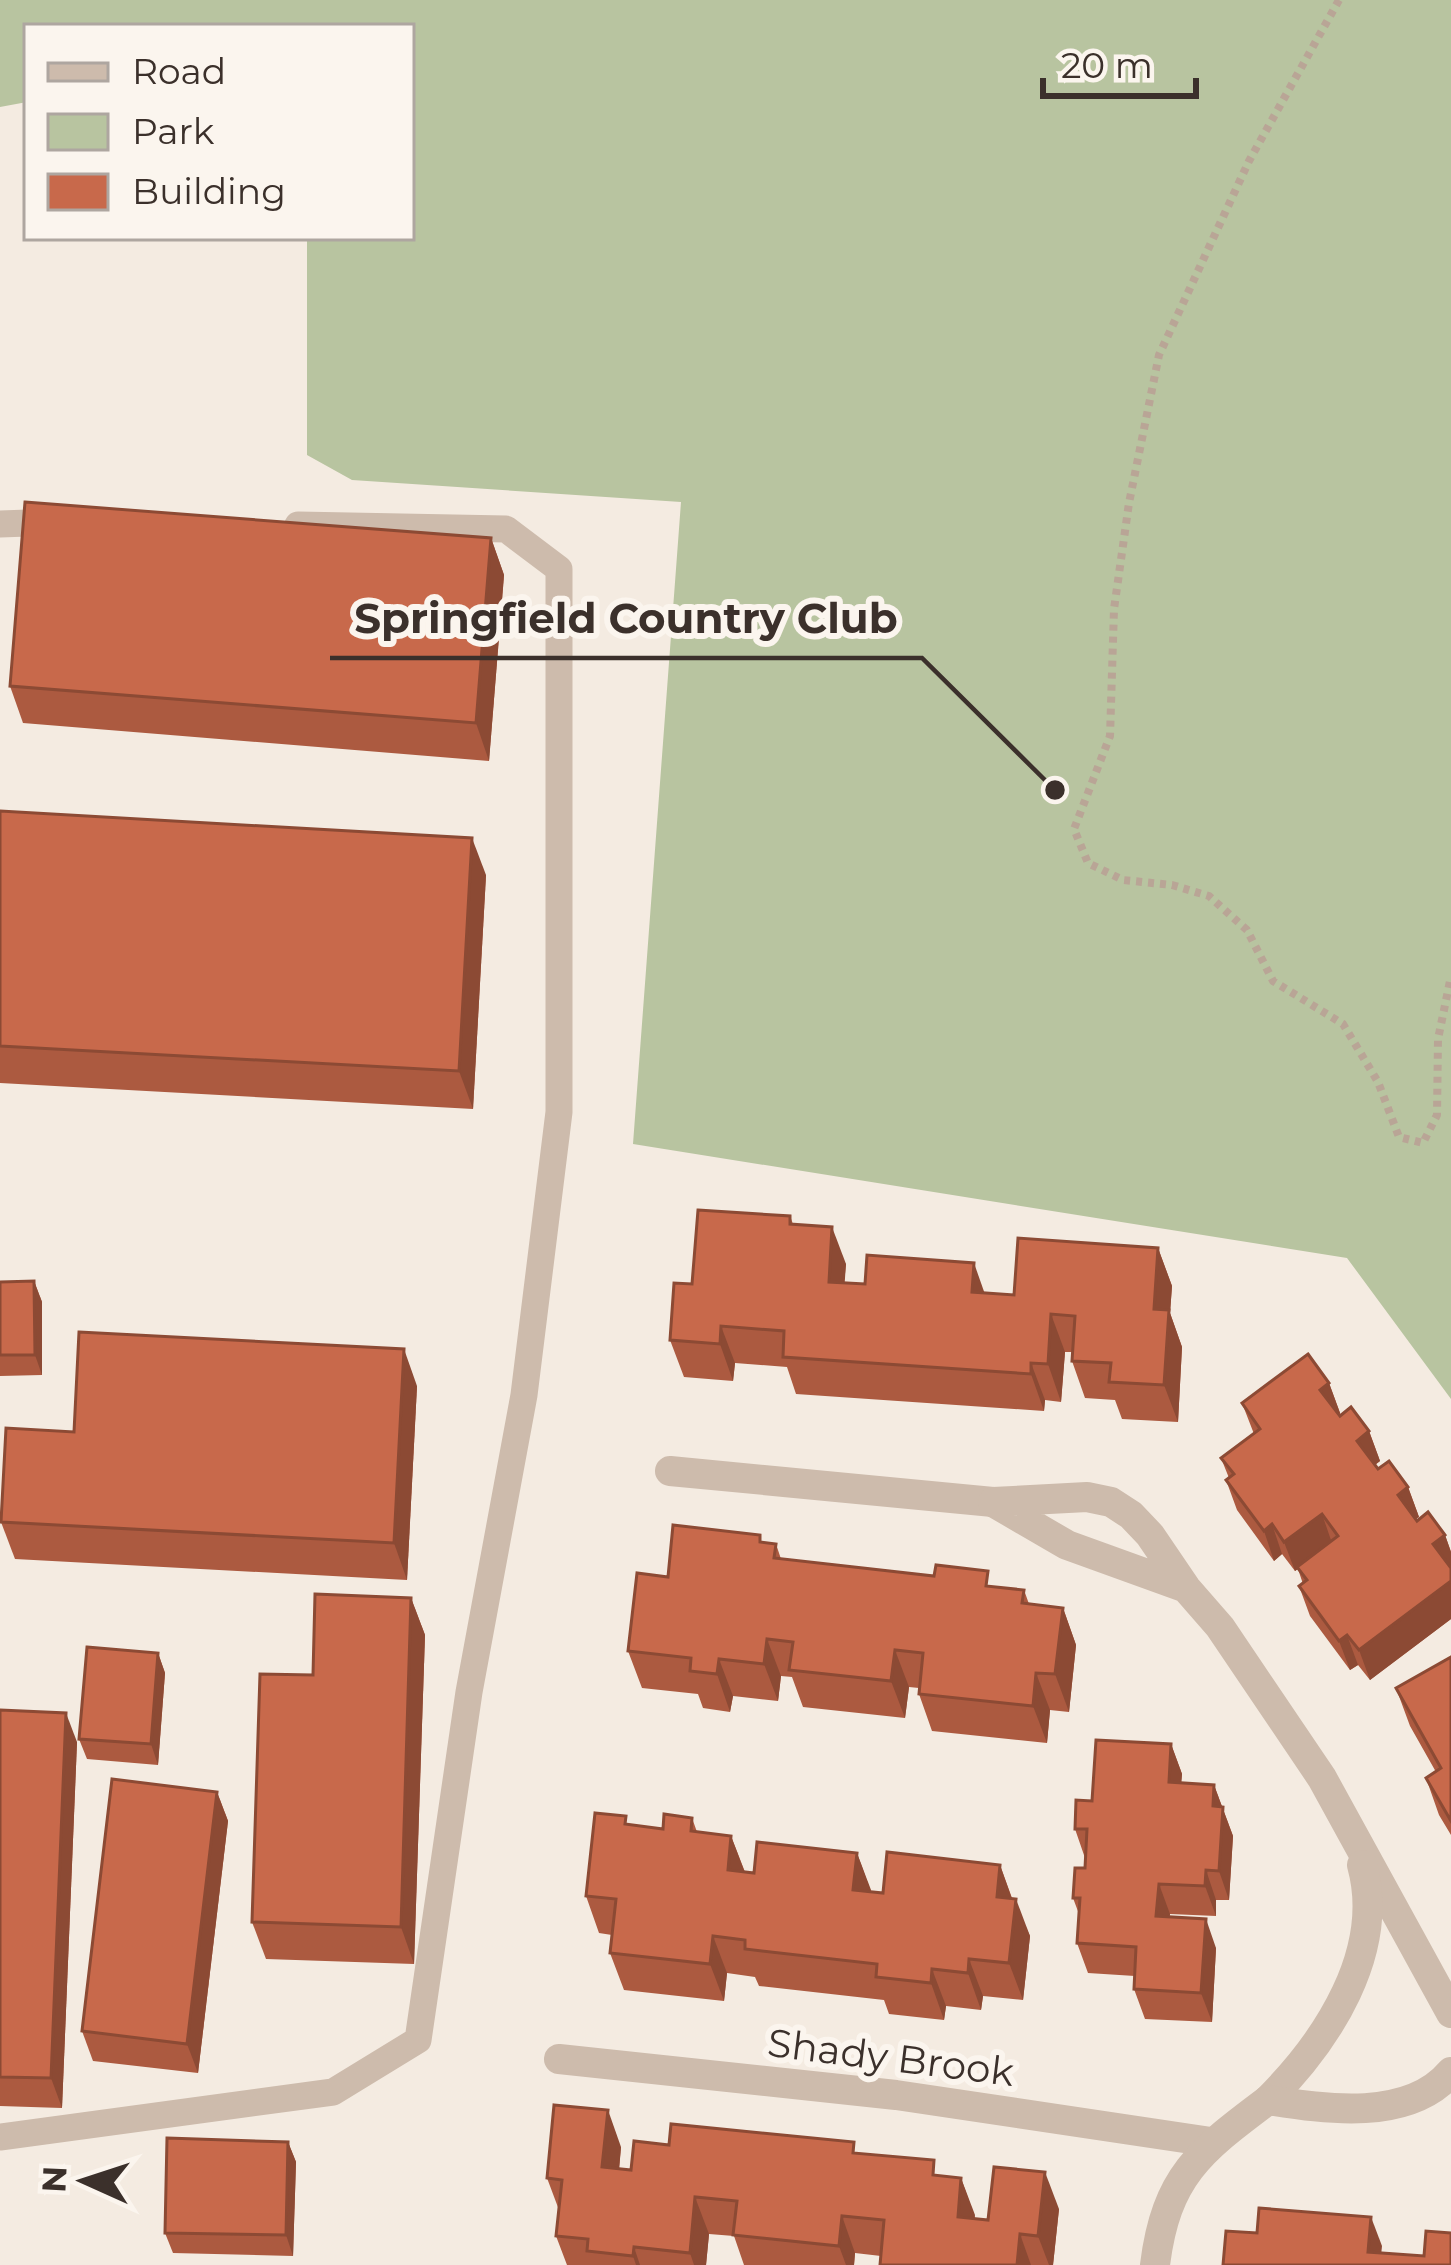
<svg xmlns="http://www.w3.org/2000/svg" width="1451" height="2265" viewBox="0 0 1451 2265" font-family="Montserrat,sans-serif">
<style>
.green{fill:#b8c4a0}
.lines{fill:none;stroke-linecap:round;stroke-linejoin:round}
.path{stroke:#b9a596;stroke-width:8;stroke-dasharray:6 6;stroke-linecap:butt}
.lane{stroke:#cdbbac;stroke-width:27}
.street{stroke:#cdbbac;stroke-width:30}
.wall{fill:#ac5a40}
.shaded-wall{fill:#8c4a34}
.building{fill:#c8694b;stroke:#8c4a34;stroke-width:3}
.labels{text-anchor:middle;stroke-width:12;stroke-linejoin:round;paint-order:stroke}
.street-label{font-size:39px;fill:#3b302b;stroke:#fbf5ee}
.leader{fill:none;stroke:#3b302b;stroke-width:4.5}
.callout-dot{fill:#3b302b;stroke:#fbf5ee;stroke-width:4.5}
.callout-label{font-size:42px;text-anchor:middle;font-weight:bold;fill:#3b302b;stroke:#fbf5ee;stroke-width:12;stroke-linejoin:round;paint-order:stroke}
</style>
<rect width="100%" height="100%" fill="#f4ebe1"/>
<polygon class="green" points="0,0 1451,0 1451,1399 1347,1258 633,1144 681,502 352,480 307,455 307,237 411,237 411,27 27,27 27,102 0,107"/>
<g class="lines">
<polyline class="path" points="1339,0 1249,161 1159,355 1129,503 1114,609 1110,736 1074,829 1088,863 1123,880 1172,885 1209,896 1247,930 1273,981 1343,1024 1378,1082 1399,1137 1423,1143 1437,1115 1438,1039 1451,976"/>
<g class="lane">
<polyline points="0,524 56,522"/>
<polyline points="0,2137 333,2092 418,2040 469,1692 524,1395 559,1112 559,569 506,529 298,525"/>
</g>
<g class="street">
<polyline points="670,1471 993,1502"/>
<polyline points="1186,1588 1067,1545 993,1502 1087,1497 1111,1502 1131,1515 1150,1535 1186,1588 1220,1627 1322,1778 1451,2013"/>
<polyline points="559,2059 896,2095 1211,2142"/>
<path d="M 1268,2100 C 1327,2041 1386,1952 1362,1865"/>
<path d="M 1155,2265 C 1166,2176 1200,2151 1268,2100 C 1325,2109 1409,2122 1451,2072"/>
</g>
</g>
<g class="wall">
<polygon points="491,538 504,575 489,761 23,723 10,686"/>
<polygon points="0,811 486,875 473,1109 0,1083"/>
<polygon points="790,1216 793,1224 846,1264 844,1283 1014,1295 1158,1248 1172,1286 1170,1313 1182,1347 1178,1422 1122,1419 1115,1400 1085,1398 1072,1361 1072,1352 1065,1352 1061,1402 1045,1400 1044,1411 796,1394 787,1367 735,1363 733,1381 684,1377 670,1340 692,1284"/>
<polygon points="34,1281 42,1302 42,1375 0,1376 0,1282"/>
<polygon points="1329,1383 1340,1413 1338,1414 1369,1431 1380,1461 1375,1465 1378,1469 1408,1487 1419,1517 1415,1519 1445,1535 1451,1552 1451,1619 1370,1680 1358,1665 1350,1670 1310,1616 1299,1586 1303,1584 1298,1569 1295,1571 1282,1554 1274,1561 1237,1510 1226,1480 1229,1478 1221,1458 1254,1434 1242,1403"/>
<polygon points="417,1386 407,1580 15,1559 1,1522 74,1432"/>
<polygon points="763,1542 776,1544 781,1559 1024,1590 1029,1604 1063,1608 1076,1645 1069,1712 1050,1710 1047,1743 932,1731 919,1694 919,1688 909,1687 905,1718 803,1707 792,1677 781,1676 778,1701 733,1696 730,1712 703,1708 698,1694 642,1688 628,1651"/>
<polygon points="411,1598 425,1635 414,1964 266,1959 252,1922 313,1675"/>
<polygon points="158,1653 165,1673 158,1765 87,1759 79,1739"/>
<polygon points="1451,1657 1451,1835 1439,1815 1426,1778 1436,1772 1410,1726 1396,1688"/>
<polygon points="0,1710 77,1742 62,2108 0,2106"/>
<polygon points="1171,1744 1182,1774 1181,1783 1214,1785 1233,1836 1229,1900 1216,1900 1216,1916 1170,1914 1169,1916 1216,1948 1212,2022 1145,2019 1134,1989 1135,1976 1088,1973 1077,1943 1079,1914 1073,1898 1085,1868 1085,1858 1075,1829 1092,1801"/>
<polygon points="217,1792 228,1821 198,2073 93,2061 82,2031"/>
<polygon points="692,1818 697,1832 731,1836 745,1872 754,1873 857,1853 871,1892 883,1893 1000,1865 1012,1898 1030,1936 1023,2000 983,1996 981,2010 946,2006 944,2020 889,2014 884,2000 759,1986 755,1977 727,1973 724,2001 624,1990 610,1953 612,1935 599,1933 586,1896 629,1825 663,1829"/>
<polygon points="288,2142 296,2162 293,2256 173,2253 165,2233"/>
<polygon points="669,2145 859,2154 940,2176 961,2178 975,2218 988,2220 1059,2209 1053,2265 880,2265 881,2256 855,2253 854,2265 744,2265 734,2236 709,2234 706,2265 567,2265 556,2236 559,2210 547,2178 621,2147 619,2169 631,2170"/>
</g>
<g class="shaded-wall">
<polygon points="491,538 504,575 489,761 476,723"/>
<polygon points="472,838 486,875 473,1109 459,1071"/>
<polygon points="832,1227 846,1264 842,1319 829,1282"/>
<polygon points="1158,1248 1172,1286 1170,1313 1182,1347 1178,1422 1164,1385 1154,1309"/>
<polygon points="974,1263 987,1300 972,1292"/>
<polygon points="34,1281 42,1302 42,1375 35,1355"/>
<polygon points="1051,1314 1065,1352 1061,1402 1048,1364"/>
<polygon points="721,1326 735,1363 733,1381 720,1344"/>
<polygon points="404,1349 417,1386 407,1580 394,1543"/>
<polygon points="1031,1363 1045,1400 1044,1411 1031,1374"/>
<polygon points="1329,1383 1340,1413 1331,1420 1320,1390"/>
<polygon points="1369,1431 1380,1461 1368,1470 1357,1441"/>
<polygon points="1408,1487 1419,1517 1408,1524 1398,1495"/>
<polygon points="1322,1514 1332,1543 1295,1571 1284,1542"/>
<polygon points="1272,1524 1282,1554 1274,1561 1264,1531"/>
<polygon points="1445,1535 1451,1552 1451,1568 1433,1544"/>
<polygon points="1451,1581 1451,1619 1370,1680 1359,1650"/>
<polygon points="411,1598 425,1635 414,1964 401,1927"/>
<polygon points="1063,1608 1076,1645 1069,1712 1055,1674"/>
<polygon points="1347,1635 1358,1665 1350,1670 1339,1641"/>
<polygon points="767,1639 781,1676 778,1701 764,1664"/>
<polygon points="895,1650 909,1687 905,1718 891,1681"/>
<polygon points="158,1653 165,1673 158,1765 151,1744"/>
<polygon points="719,1659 733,1696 730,1712 717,1674"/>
<polygon points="1036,1673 1050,1710 1047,1743 1033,1706"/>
<polygon points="66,1713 77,1742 62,2108 51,2078"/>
<polygon points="1171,1744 1182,1774 1179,1812 1169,1782"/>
<polygon points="1214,1785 1233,1836 1229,1900 1219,1871 1213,1806"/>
<polygon points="217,1792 228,1821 198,2073 187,2044"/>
<polygon points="731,1836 745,1873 728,1870"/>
<polygon points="857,1853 871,1890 866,1927 853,1890"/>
<polygon points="1000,1865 1013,1902 997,1897"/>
<polygon points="1206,1870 1216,1900 1216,1916 1205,1886"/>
<polygon points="1159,1884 1170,1914 1167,1945 1156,1916"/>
<polygon points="1016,1899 1030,1936 1023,2000 1009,1963"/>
<polygon points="1206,1919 1216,1948 1212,2022 1201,1993"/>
<polygon points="713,1936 727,1973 724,2001 710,1964"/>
<polygon points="969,1959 983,1996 981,2010 968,1973"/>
<polygon points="932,1969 946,2006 944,2020 931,1983"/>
<polygon points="608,2110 621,2147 616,2204 602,2167"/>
<polygon points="288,2142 296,2162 293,2256 286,2235"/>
<polygon points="1045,2172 1059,2209 1053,2265 1049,2265 1038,2236"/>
<polygon points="961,2178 975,2215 971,2254 958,2217"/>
<polygon points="695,2197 709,2234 706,2265 694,2265 690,2253"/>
<polygon points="842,2216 855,2253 854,2265 846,2265 839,2246"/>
<polygon points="1371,2217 1382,2246 1380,2265 1368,2252"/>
<polygon points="1020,2234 1031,2265 1017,2265"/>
<polygon points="634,2247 640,2265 636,2265 633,2256"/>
</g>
<g class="building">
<polygon points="25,502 491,538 476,723 10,686"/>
<polygon points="0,811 472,838 459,1071 0,1046"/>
<polygon points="698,1210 790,1216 790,1224 832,1227 829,1282 865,1284 867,1255 974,1263 972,1292 1014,1295 1018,1238 1158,1248 1154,1309 1169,1310 1164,1385 1109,1382 1111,1363 1072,1361 1075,1316 1051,1314 1048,1364 1031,1363 1031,1374 783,1357 784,1331 721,1326 720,1344 670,1340 674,1283 692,1284"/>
<polygon points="34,1281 35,1355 0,1355 0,1282"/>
<polygon points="79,1332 404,1349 394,1543 1,1522 6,1428 74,1432"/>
<polygon points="1308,1354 1329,1383 1320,1390 1340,1416 1351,1407 1369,1431 1357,1441 1378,1469 1389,1461 1408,1487 1398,1495 1417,1521 1428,1512 1445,1535 1433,1544 1451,1568 1451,1581 1359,1650 1347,1635 1339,1641 1299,1586 1307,1580 1297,1567 1338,1536 1322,1514 1284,1542 1272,1524 1264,1531 1226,1480 1234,1474 1221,1458 1260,1429 1242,1403"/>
<polygon points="673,1525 760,1535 760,1542 776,1544 774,1558 934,1576 936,1565 988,1571 986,1586 1024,1590 1022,1603 1063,1608 1055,1674 1036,1673 1033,1706 919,1694 923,1653 895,1650 891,1681 789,1670 793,1642 767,1639 764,1664 719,1659 717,1674 690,1671 691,1658 628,1651 637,1573 668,1577"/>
<polygon points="315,1594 411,1598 401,1927 252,1922 260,1674 313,1675"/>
<polygon points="87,1647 158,1653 151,1744 79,1739"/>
<polygon points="1451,1657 1451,1821 1426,1778 1441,1768 1396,1688"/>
<polygon points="0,1710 66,1713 51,2078 0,2077"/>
<polygon points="1096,1740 1171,1744 1169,1782 1214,1785 1213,1806 1223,1807 1219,1871 1206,1870 1205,1886 1159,1884 1156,1916 1206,1919 1201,1993 1134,1989 1136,1947 1077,1943 1080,1898 1073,1898 1075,1868 1085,1868 1087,1829 1075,1829 1076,1800 1092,1801"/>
<polygon points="112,1779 217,1792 187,2044 82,2031"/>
<polygon points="595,1813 626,1816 625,1824 663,1829 664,1814 692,1818 691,1831 731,1836 728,1870 754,1873 757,1842 857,1853 853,1890 883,1893 887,1852 1000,1865 997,1897 1016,1899 1009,1963 969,1959 968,1973 932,1969 931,1983 876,1977 877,1964 745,1949 745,1940 713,1936 710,1964 610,1953 616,1899 586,1896"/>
<polygon points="554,2105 608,2110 602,2167 631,2170 634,2141 669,2145 671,2124 854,2142 853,2153 934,2160 933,2175 961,2178 958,2217 988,2220 994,2167 1045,2172 1038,2236 1020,2234 1017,2265 880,2265 884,2220 842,2216 839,2246 733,2235 737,2201 695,2197 690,2253 634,2247 633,2256 587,2251 588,2239 556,2236 562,2180 547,2178"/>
<polygon points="167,2138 288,2142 286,2235 165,2233"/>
<polygon points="1259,2208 1371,2217 1368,2252 1424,2256 1426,2231 1451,2233 1451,2265 1223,2265 1226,2231 1257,2233"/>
</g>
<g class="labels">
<g class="street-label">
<text transform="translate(891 2057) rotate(7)" y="14">Shady Brook</text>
</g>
</g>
<path class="leader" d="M1055 790L922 658H330"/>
<circle class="callout-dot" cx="1055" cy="790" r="12"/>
<g class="callout-label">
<text x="626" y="633">Springfield Country Club</text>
</g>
<rect x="24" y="24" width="390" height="216" fill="#fbf5ee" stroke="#aea6a0" stroke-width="3"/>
<rect x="48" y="63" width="60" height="18" fill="#cdbbac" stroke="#aea6a0" stroke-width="3"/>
<text x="132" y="84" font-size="36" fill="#3b302b">Road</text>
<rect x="48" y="114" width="60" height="36" fill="#b8c4a0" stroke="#aea6a0" stroke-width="3"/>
<text x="132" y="144" font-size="36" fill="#3b302b">Park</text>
<rect x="48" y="174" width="60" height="36" fill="#c8694b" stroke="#aea6a0" stroke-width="3"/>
<text x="132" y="204" font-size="36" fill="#3b302b">Building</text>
<g transform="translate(84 2181) rotate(273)" stroke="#fbf5ee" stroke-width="9" paint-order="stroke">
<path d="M0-9L21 45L0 30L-21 45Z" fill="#3b302b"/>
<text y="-18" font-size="33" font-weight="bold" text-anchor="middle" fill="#3b302b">N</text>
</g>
<path d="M1043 78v18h153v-18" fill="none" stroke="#3b302b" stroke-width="6"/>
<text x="1061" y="78" font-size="36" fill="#3b302b" stroke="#fbf5ee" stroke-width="9" paint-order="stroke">20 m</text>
</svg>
